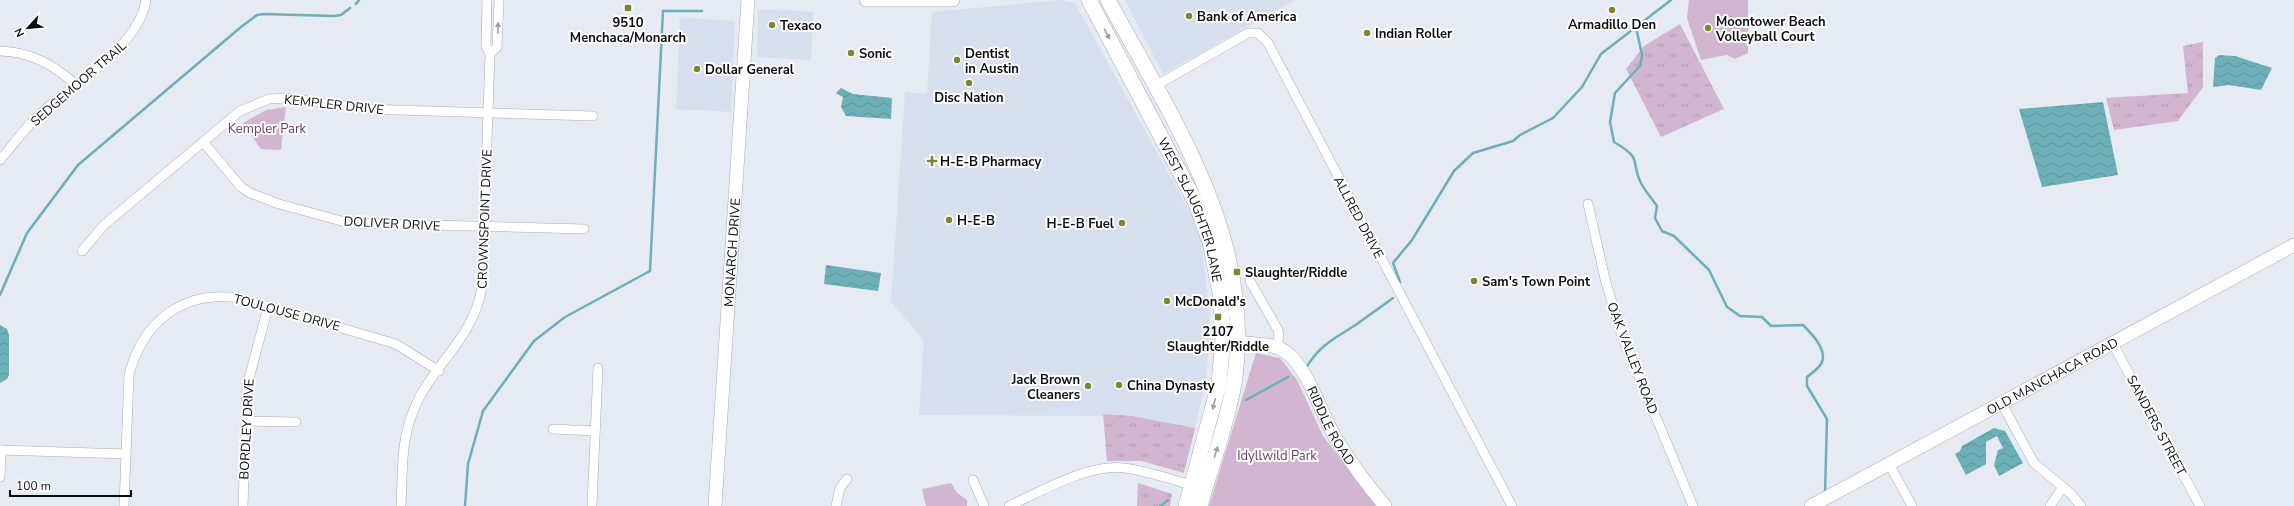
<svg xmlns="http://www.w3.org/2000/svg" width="2294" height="506" viewBox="0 0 2294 506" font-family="'Nunito Sans',sans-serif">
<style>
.built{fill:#d7dfef}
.grass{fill:url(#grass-tufts)}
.green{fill:#d2b5d1}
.water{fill:url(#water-waves)}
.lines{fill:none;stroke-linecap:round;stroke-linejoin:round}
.stream{stroke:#6dafb7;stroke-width:2.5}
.street-casing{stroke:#a7abb4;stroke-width:10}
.secondary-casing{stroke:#a7abb4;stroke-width:14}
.primary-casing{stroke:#a7abb4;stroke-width:16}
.street{stroke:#fff;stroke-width:9}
.secondary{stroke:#fff;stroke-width:13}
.primary{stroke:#fff;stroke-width:15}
.oneway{fill:#9d9e9f}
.poi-dot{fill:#7f8632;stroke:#fff;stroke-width:1.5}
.labels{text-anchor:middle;stroke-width:4;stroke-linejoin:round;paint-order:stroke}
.poi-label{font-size:13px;font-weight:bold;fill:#0a0c0f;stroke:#fff;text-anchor:start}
.street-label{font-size:13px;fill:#0a0c0f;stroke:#fff}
.park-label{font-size:13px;fill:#6b3a6c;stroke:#fff}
</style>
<defs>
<pattern id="grass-tufts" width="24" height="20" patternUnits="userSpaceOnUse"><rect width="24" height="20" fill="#d2b5d1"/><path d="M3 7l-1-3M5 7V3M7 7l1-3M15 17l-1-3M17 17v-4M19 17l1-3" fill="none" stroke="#b39ab2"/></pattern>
<pattern id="water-waves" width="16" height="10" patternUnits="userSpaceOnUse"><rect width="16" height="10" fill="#6dafb7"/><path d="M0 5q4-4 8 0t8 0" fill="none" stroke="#5d959c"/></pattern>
</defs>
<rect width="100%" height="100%" fill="#e5eaf3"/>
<g class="built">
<polygon points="1060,0 1075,3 1192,216 1201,240 1210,315 1209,345 1206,380 1195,428 1132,416 919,415 924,340 891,302 905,92 927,94 932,12"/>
<polygon points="1125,0 1295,0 1163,74"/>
<polygon points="758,9 813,12 811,60 757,57"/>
<polygon points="680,18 735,21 731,112 676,109"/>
</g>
<g class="grass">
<polygon points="1680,24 1724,109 1661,137 1626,69 1644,46"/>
<polygon points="2203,42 2203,87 2178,121 2114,130 2106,98 2188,93 2183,46"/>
<polygon points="1103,414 1132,416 1195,428 1184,473 1142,461 1107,461"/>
<polygon points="1138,483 1172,494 1170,506 1137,506"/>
</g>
<g class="green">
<polygon points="1689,0 1748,0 1748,53 1735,59 1727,55 1701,60 1687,18"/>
<polygon points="286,107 281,150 261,149 243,123 266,110"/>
<polygon points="1256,353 1280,358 1297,380 1323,436 1376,506 1209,506"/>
<polygon points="951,483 957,493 967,500 967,506 926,506 922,489"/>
</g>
<g class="water">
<polygon points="2219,55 2235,56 2272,68 2261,90 2229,85 2213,87 2215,58"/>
<polygon points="841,88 853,94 892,98 891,119 846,116 841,107 843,97 836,93"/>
<polygon points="2103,102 2118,175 2042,187 2019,109"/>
<polygon points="826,265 881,273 878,291 824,284"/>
<polygon points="0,325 7,329 9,335 9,375 7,379 0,383"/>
<polygon points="1994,428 2005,431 2023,463 1999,476 1994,465 1998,450 2003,448 1997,436 1986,442 1986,464 1966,475 1955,454 1960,451 1962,446"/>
</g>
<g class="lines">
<g class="stream">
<path d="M 1671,0 L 1636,27 L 1642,55 L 1640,66 L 1615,93 L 1610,122 L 1614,142 C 1645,160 1629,161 1642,185 C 1646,192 1652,199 1657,206 L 1655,218 L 1662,231 L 1674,236 L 1709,270 L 1727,307 L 1740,316 L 1762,317 L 1771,326 L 1803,325 C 1811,333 1829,351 1821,364 C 1818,369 1811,374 1807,377 L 1807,386 L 1827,419 L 1825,494"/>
<polyline points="356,4 359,0"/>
<polyline points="1400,282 1393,263 1412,240 1454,171 1473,153 1513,141 1520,135 1553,118 1582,87 1601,54 1636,27"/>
<polyline points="0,295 27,233 78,165 241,27 257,15 263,14 334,16 341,15 350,8"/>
<path d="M 1306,368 C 1320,344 1336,338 1357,324 C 1369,315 1381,307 1393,298"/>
<polyline points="1246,400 1288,377"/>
<polyline points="1826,505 1826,506"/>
<polyline points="465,506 468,464 483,411 534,341 565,317 650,271 663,11 702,11"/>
<polyline points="1161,506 1168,500"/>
</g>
<defs>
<g id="street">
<path d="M 0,51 C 30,52 53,64 75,84"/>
<polyline points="490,54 497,47 499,0"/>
<polyline points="1155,86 1248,33 1258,33 1268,43 1512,506"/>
<polyline points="204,143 241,187 250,193 279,204 349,223 584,229"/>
<path d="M 0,160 C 14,144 26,126 42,112 C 76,82 139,46 146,0"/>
<polyline points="1588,204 1605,279 1621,333 1693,506"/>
<polyline points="82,251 104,225 240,111 269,99 288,98 366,109 593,116"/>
<polyline points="1250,281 1278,330 1279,338 1276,347"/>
<polyline points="2113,344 2200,506"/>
<polyline points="2002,404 2034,463 2070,493 2081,506"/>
<polyline points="246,421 296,422"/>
<polyline points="553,429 595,431"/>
<polyline points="0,450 126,454"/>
<polyline points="1889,464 1912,506"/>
<polyline points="0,477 1,450"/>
<polyline points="973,480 984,506"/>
<path d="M 124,506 L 129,375 C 143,321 183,290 239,298 L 396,344 L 439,371"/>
<polyline points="243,506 247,386 268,307"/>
<path d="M 401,506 C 403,465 400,436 419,398 C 440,359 474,335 482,287 L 490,54 L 486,46 L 487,0"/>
<polyline points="592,506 598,368"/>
<polyline points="836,506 840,488 847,479"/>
<path d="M 1009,506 C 1042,491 1087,464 1124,468 C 1149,471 1172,480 1195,486"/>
<polyline points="2050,506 2063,487"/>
</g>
<g id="secondary">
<polyline points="866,0 953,0"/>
<path id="s1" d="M 1227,339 C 1246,347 1269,340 1286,352 C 1310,370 1321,416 1338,442 C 1352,464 1368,486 1385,506"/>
<path id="s2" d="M 715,506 L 748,0"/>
<path id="s3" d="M 1811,506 L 2294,245"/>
</g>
<g id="primary">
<path id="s4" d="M 1089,0 L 1195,201 L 1210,242 L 1220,293 L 1223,338 L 1219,384 L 1186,506"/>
<path d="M 1108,0 C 1173,120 1256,240 1234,383 C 1227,425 1211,465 1200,506"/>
</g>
</defs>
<use href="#street" class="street-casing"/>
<use href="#secondary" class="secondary-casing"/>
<use href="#primary" class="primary-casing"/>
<use href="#street" class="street"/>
<use href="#secondary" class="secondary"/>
<use href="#primary" class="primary"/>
</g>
<defs><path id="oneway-solid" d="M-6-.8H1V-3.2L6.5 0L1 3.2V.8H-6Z"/></defs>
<g class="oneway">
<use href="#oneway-solid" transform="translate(498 28) rotate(-88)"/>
<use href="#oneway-solid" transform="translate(1107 34) rotate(62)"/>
<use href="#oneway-solid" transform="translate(1214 404) rotate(103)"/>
<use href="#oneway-solid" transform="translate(1216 452) rotate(-73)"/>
</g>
<g class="poi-dot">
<rect x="624" y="4" width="8" height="8" rx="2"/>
<circle cx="1612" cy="10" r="4"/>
<circle cx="1189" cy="16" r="4"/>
<circle cx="772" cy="25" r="4"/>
<circle cx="1708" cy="28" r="4"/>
<circle cx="1367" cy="33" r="4"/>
<circle cx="851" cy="53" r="4"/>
<circle cx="957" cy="60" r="4"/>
<circle cx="697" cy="69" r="4"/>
<circle cx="969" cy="83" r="4"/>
<path d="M930 155h4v4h4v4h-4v4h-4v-4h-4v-4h4z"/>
<circle cx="949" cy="220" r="4"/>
<circle cx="1122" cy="223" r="4"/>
<rect x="1233" y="268" width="8" height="8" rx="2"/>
<circle cx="1474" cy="281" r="4"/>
<circle cx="1167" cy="301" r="4"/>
<rect x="1214" y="313" width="8" height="8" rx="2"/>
<circle cx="1119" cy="385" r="4"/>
<circle cx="1088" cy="386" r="4"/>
</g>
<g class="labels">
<g class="poi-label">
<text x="1197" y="21">Bank of America</text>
<text x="1716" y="26">Moontower Beach<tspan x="1716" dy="15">Volleyball Court</tspan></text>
<text x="628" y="27" text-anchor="middle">9510<tspan x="628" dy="15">Menchaca/Monarch</tspan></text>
<text x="1612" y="29" text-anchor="middle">Armadillo Den</text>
<text x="780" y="30">Texaco</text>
<text x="1375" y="38">Indian Roller</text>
<text x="859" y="58">Sonic</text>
<text x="965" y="58">Dentist<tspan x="965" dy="15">in Austin</tspan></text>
<text x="705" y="74">Dollar General</text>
<text x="969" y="102" text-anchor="middle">Disc Nation</text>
<text x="940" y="166">H-E-B Pharmacy</text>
<text x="957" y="225">H-E-B</text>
<text x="1114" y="228" text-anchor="end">H-E-B Fuel</text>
<text x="1245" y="277">Slaughter/Riddle</text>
<text x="1482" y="286">Sam's Town Point</text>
<text x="1175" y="306">McDonald's</text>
<text x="1218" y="336" text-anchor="middle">2107<tspan x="1218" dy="15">Slaughter/Riddle</tspan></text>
<text x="1080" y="384" text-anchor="end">Jack Brown<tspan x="1080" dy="15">Cleaners</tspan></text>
<text x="1127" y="390">China Dynasty</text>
</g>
<g class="street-label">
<text transform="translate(78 83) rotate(-41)" y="5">SEDGEMOOR TRAIL</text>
<text transform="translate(334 104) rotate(6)" y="5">KEMPLER DRIVE</text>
<text dy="5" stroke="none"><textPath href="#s4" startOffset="234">WEST SLAUGHTER LANE</textPath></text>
<text transform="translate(1359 217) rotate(62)" y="5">ALLRED DRIVE</text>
<text transform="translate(484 219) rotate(-88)" y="5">CROWNSPOINT DRIVE</text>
<text transform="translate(392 223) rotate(3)" y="5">DOLIVER DRIVE</text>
<text dy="5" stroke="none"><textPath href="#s2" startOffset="254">MONARCH DRIVE</textPath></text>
<text transform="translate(287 312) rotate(15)" y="5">TOULOUSE DRIVE</text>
<text transform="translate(1633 358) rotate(69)" y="5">OAK VALLEY ROAD</text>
<text dy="5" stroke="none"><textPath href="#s3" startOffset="274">OLD MANCHACA ROAD</textPath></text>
<text dy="5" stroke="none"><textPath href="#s1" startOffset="148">RIDDLE ROAD</textPath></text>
<text transform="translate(2157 425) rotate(62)" y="5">SANDERS STREET</text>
<text transform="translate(246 429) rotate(-87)" y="5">BORDLEY DRIVE</text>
</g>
<g class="park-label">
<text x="267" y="133">Kempler Park</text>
<text x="1277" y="460">Idyllwild Park</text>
</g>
</g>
<g transform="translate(28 28) rotate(243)" stroke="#ffffff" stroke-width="3" paint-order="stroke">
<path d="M0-3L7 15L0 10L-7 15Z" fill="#0a0c0f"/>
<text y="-6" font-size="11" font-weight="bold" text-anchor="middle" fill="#0a0c0f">N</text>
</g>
<path d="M10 490v6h121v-6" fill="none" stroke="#0a0c0f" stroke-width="2"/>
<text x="16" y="490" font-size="12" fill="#0a0c0f" stroke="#ffffff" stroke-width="3" paint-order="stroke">100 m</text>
</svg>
